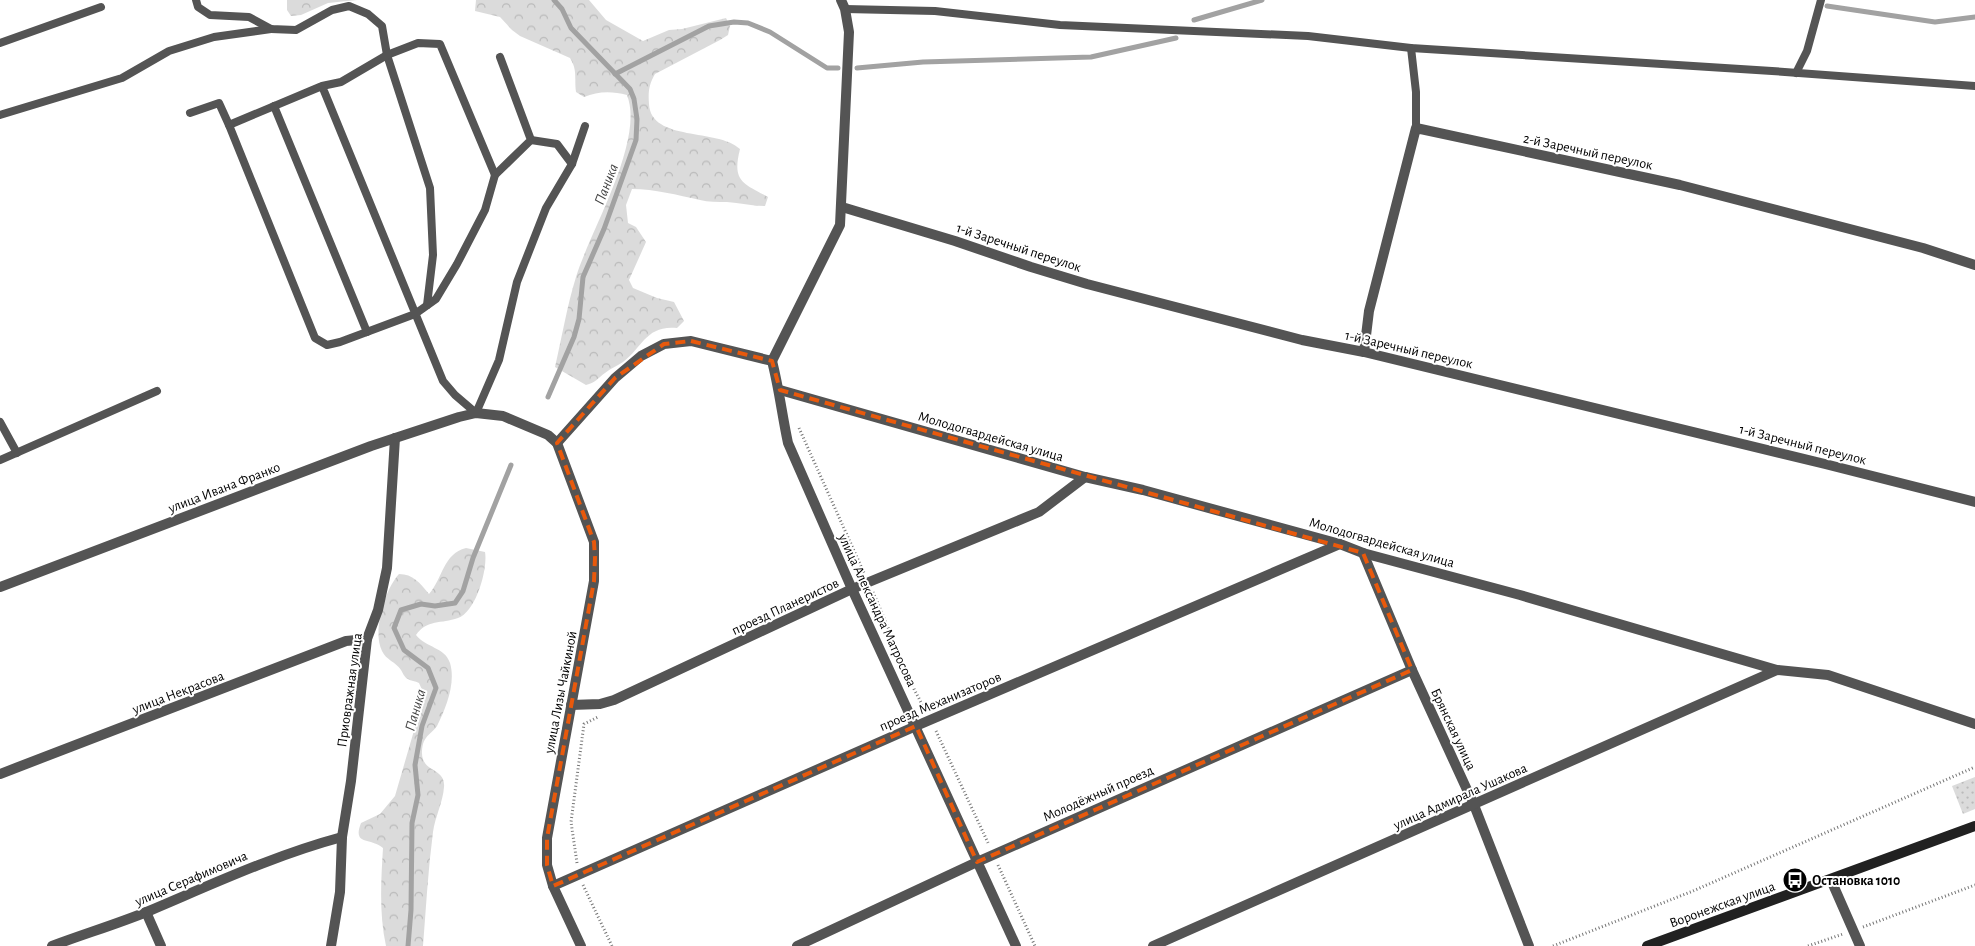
<svg xmlns="http://www.w3.org/2000/svg" width="1975" height="946" viewBox="0 0 1975 946" font-family="'Alegreya Sans',sans-serif">
<style>
.forest{fill:url(#forest-crowns)}
.park{fill:url(#park-dots)}
.lines{fill:none;stroke-linecap:round;stroke-linejoin:round}
.stream{stroke:#a2a2a2;stroke-width:5}
.path{stroke:#767676;stroke-width:3;stroke-dasharray:1 2.5;stroke-linecap:butt}
.lane{stroke:#545454;stroke-width:8}
.street{stroke:#545454;stroke-width:10}
.secondary{stroke:#212121;stroke-width:10}
.marked{fill:none;stroke:#e8590c;stroke-width:4;stroke-dasharray:10 6;stroke-linejoin:round}
.labels{text-anchor:middle;stroke-width:4;stroke-linejoin:round;paint-order:stroke}
.street-label{font-size:14px;fill:#000;stroke:#fff}
.poi-label{font-size:14px;font-weight:bold;fill:#000;stroke:#fff;text-anchor:start}
.water-label{font-size:15px;font-style:italic;fill:#434343;stroke:#fff}
</style>
<defs>
<pattern id="forest-crowns" width="20" height="18" patternUnits="userSpaceOnUse" patternTransform="scale(1.25)"><rect width="20" height="18" fill="#dbdbdb"/><path d="M2 6a3 3 0 1 1 6 0M12 15a3 3 0 1 1 6 0" fill="none" stroke="#bababa"/></pattern>
<pattern id="park-dots" width="8" height="8" patternUnits="userSpaceOnUse" patternTransform="scale(1.25)"><rect width="8" height="8" fill="#dbdbdb"/><path d="M2 2h.1M6 6h.1" fill="none" stroke="#bababa" stroke-width="1.8" stroke-linecap="round"/></pattern>
</defs>
<rect width="100%" height="100%" fill="#fff"/>
<g class="forest">
<polygon points="287,0 357,0 328,3 301,15 291,16 287,10"/>
<path d="M 476,0 L 589,0 L 606,20 L 643,41 L 669,30 L 682,29 L 726,18 L 730,26 L 728,35 L 720,40 L 655,74 C 649,84 648,92 649,104 C 651,142 718,128 740,149 C 732,181 742,183 768,197 L 765,206 C 752,206 740,203 727,202 C 718,202 708,202 700,200 C 677,195 655,189 632,189 L 626,205 L 628,223 L 636,227 L 646,242 L 629,280 L 633,288 L 657,298 L 674,302 L 684,321 L 677,328 C 646,325 643,347 623,362 C 617,366 611,368 605,373 C 598,378 595,383 586,385 L 555,367 C 562,337 567,306 576,277 C 590,231 645,141 627,95 C 612,91 598,91 584,97 L 576,92 C 574,78 578,71 570,58 L 520,36 L 512,30 L 500,17 L 475,11 Z"/>
<path d="M 466,548 L 485,552 C 488,569 476,612 458,618 C 441,624 427,619 416,635 C 426,648 445,647 450,663 C 456,683 446,708 437,726 C 433,732 425,736 423,744 C 416,775 446,765 444,787 C 443,802 435,817 433,832 C 428,870 426,908 423,946 L 386,946 C 379,914 381,881 383,848 C 371,837 352,846 361,823 L 380,814 L 395,796 L 422,703 L 423,692 L 419,683 C 415,681 411,681 408,679 C 404,677 403,673 401,670 C 396,662 386,660 382,651 C 372,632 385,589 399,574 C 413,574 420,583 429,594 C 443,578 443,554 466,548 Z"/>
</g>
<polygon class="park" points="1975,777 1975,809 1963,814 1952,786"/>
<g class="lines">
<g class="stream">
<polyline points="1827,6 1935,22 1975,17"/>
<polyline points="1194,20 1262,0"/>
<polyline points="857,68 923,62 1091,57 1176,38"/>
<polyline points="615,74 709,26 734,22 748,23 770,32 827,68 838,68"/>
<polyline points="548,397 574,337 579,319 583,277 604,229 636,140 637,119 634,99 630,89 571,28 562,9 554,0"/>
<polyline points="408,946 411,910 412,823 418,795 415,765 422,726 436,688 428,668 404,650 394,628 401,610 421,604 435,606 455,603 463,591 473,558 511,465"/>
</g>
<g class="path">
<polyline points="799,428 864,573"/>
<polyline points="873,592 914,689 925,710"/>
<polyline points="936,731 989,845"/>
<polyline points="577,863 571,822 584,724 598,717"/>
<polyline points="998,865 1035,946"/>
<polyline points="583,885 612,946"/>
<polyline points="1863,927 1975,885"/>
<polyline points="1553,946 1693,891 1975,767"/>
<polyline points="1808,946 1843,934"/>
</g>
<g class="lane">
<polyline points="196,0 198,7 210,15 249,17 271,29 296,30 332,10 349,6 368,14 382,26 387,55 430,188 433,255 427,305"/>
<polyline points="845,9 935,11 1060,25 1308,36 1411,48 1772,71 1975,86"/>
<polyline points="0,43 101,7"/>
<polyline points="1411,48 1416,92 1416,128"/>
<polyline points="1796,73 1807,51 1821,0"/>
<polyline points="322,86 341,82 387,55 418,43 440,44 495,175 485,210 457,264 436,299 415,314 340,342 327,345 315,338 229,125 322,86 443,381 455,395 476,413 499,360 517,282 546,208 572,164 585,126"/>
<polyline points="274,106 367,332"/>
<polyline points="190,113 219,103 229,125"/>
<polyline points="0,115 122,78 169,51 214,37 271,29"/>
<polyline points="531,140 557,144 572,164"/>
<polyline points="495,175 531,140 500,57"/>
<polyline points="0,422 17,453"/>
<polyline points="0,460 157,391"/>
</g>
<g class="street">
<polyline points="842,207 955,241 1031,267 1087,284 1302,340 1364,352 1825,464 1975,502"/>
<polyline points="1364,352 1369,311 1416,128 1680,185 1923,248 1975,265"/>
<path d="M 772,361 C 779,388 782,415 788,443 L 852,589 L 1016,946"/>
<polyline points="780,390 1085,477 1143,490 1340,544 1363,553 1520,595 1777,670 1828,675 1975,724"/>
<polyline points="557,443 615,378 641,356 664,344 691,341 772,361 840,225 849,32 845,9 841,0"/>
<polyline points="1363,553 1412,670 1474,805 1529,946"/>
<polyline points="0,587 371,446 459,417 476,413 503,416 548,435 557,443 594,542 594,581 547,838 547,865 553,886 581,946"/>
<polyline points="571,705 600,704 614,700 852,589 1039,512 1085,477"/>
<polyline points="0,774 346,641 367,639"/>
<polyline points="1831,880 1860,946"/>
<polyline points="553,886 916,726 1340,544"/>
<polyline points="146,912 161,946"/>
<path d="M 52,946 C 84,934 117,924 149,911 C 213,884 275,855 342,837"/>
<polyline points="331,946 340,892 342,837 351,781 367,639 378,610 387,568 395,438"/>
<polyline points="797,946 977,862 1412,670"/>
<polyline points="1153,946 1777,670"/>
</g>
<polyline class="secondary" points="1647,946 1975,826"/>
</g>
<path class="marked" d="M 691,341 L 772,361 L 780,390 L 1363,553 L 1412,670 L 977,862 L 916,726 L 553,886 L 547,865 L 547,838 L 594,581 L 595,558 L 594,542 L 557,443 L 615,378 L 664,344 Z"/>
<defs>
<symbol id="bus-disc" viewBox="-11 -11 22 22"><circle r="9.5" fill="#000" stroke="#fff"/><path d="M-5-6H5V4H4V6H2V4H-2V6H-4V4H-5ZM-3.5-4V0h7V-4ZM-3.5 1.2v1.5H-2V1.2ZM2 1.2v1.5H3.5V1.2Z" fill="#fff"/></symbol>
</defs>
<g fill-rule="evenodd">
<use href="#bus-disc" x="1781" y="866" width="28" height="28"/>
</g>
<g class="labels">
<g class="street-label">
<text transform="translate(1588 151) rotate(12)" y="5">2-й Заречный переулок</text>
<text transform="translate(1019 247) rotate(18)" y="5">1-й Заречный переулок</text>
<text transform="translate(1409 349) rotate(13)" y="5">1-й Заречный переулок</text>
<text transform="translate(991 436) rotate(16)" y="5">Молодогвардейская улица</text>
<text transform="translate(1803 444) rotate(14)" y="5">1-й Заречный переулок</text>
<text transform="translate(224 487) rotate(-21)" y="5">улица Ивана Франко</text>
<text transform="translate(1382 542) rotate(16)" y="5">Молодогвардейская улица</text>
<text transform="translate(785 606) rotate(-25)" y="5">проезд Планеристов</text>
<text transform="translate(878 610) rotate(65)" y="5">улица Александра Матросова</text>
<text transform="translate(349 690) rotate(-82)" y="5">Приовражная улица</text>
<text transform="translate(178 692) rotate(-21)" y="5">улица Некрасова</text>
<text transform="translate(560 692) rotate(-79)" y="5">улица Лизы Чайкиной</text>
<text transform="translate(940 701) rotate(-23)" y="5">проезд Механизаторов</text>
<text transform="translate(1454 729) rotate(65)" y="5">Брянская улица</text>
<text transform="translate(1098 793) rotate(-24)" y="5">Молодёжный проезд</text>
<text transform="translate(1460 796) rotate(-24)" y="5">улица Адмирала Ушакова</text>
<text transform="translate(191 878) rotate(-23)" y="5">улица Серафимовича</text>
<text transform="translate(1722 904) rotate(-20)" y="5">Воронежская улица</text>
</g>
<g class="poi-label">
<text x="1812" y="885">Остановка 1010</text>
</g>
<g class="water-label">
<text transform="translate(606 184) rotate(-69)" y="5">Паника</text>
<text transform="translate(415 710) rotate(-74)" y="5">Паника</text>
</g>
</g>
</svg>
